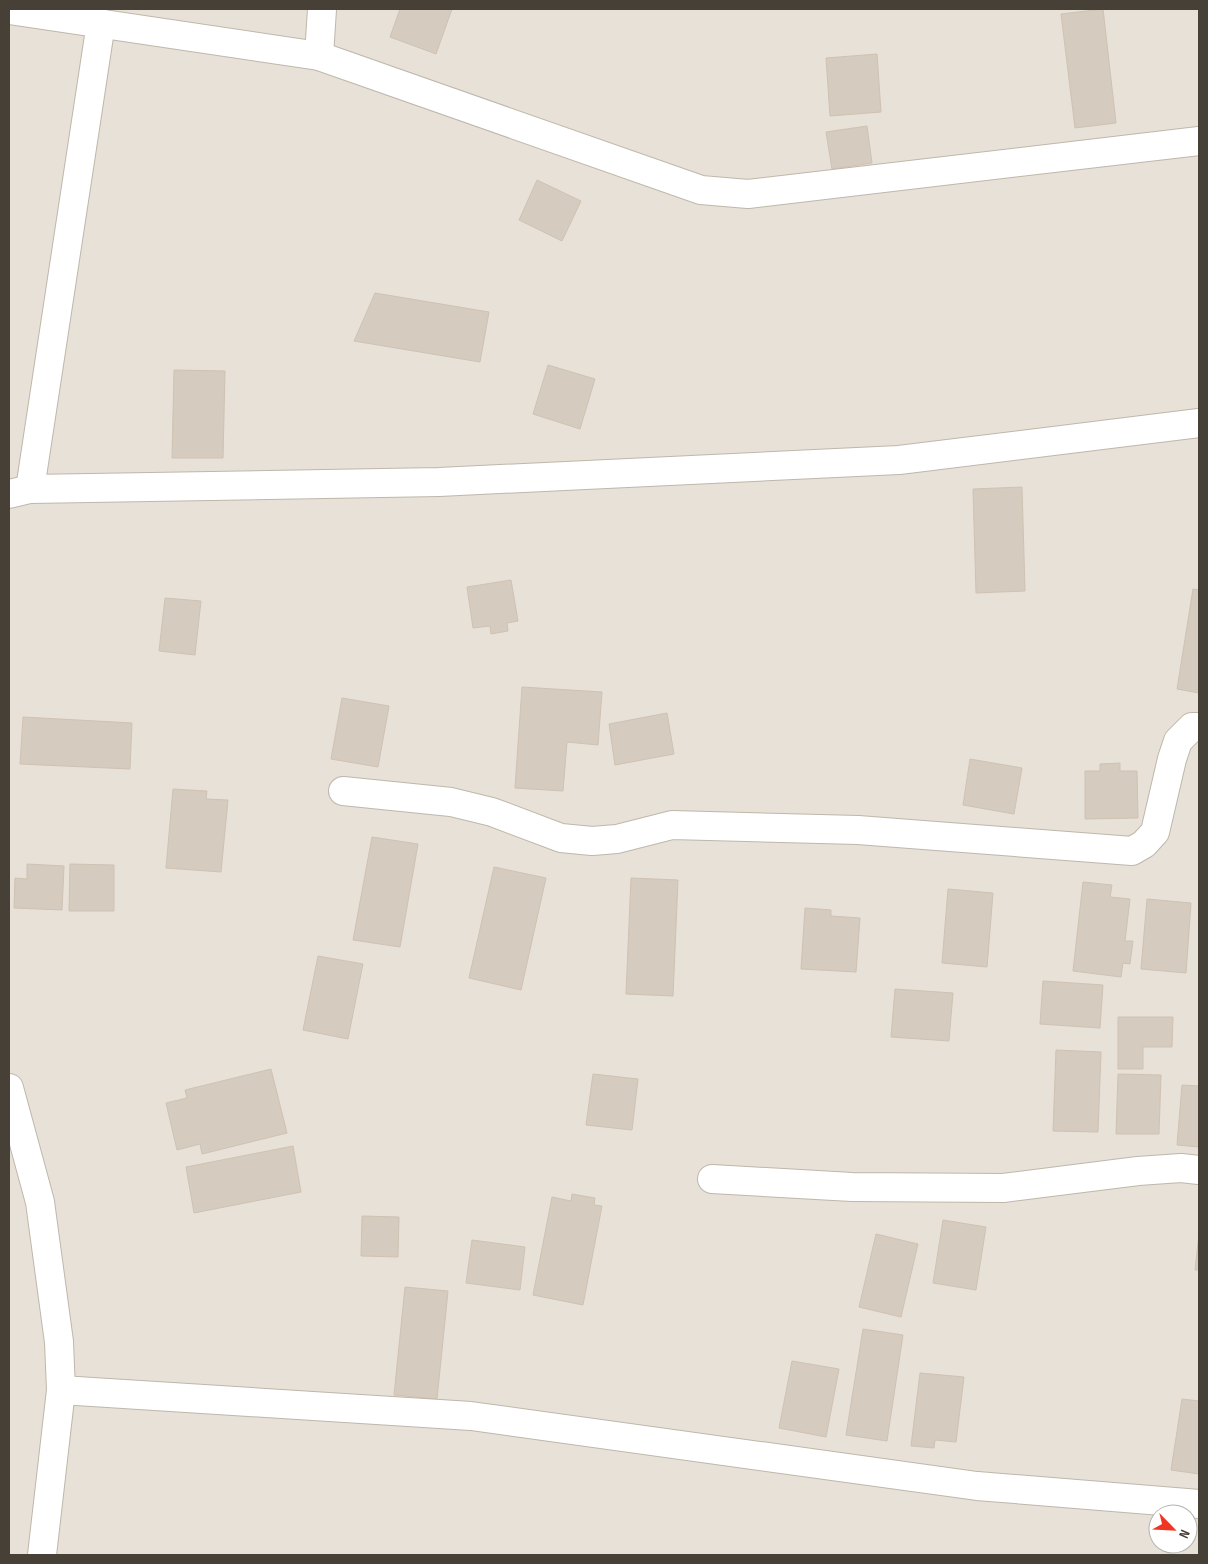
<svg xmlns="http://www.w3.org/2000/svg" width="1208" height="1564" viewBox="0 0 1208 1564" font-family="'Sofia Sans Condensed',sans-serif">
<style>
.residential{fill:#e7e1d7;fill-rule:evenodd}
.building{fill:#d5cbbe;stroke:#cfc2b2}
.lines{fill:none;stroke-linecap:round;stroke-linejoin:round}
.minor-casing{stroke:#bfb7ab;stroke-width:30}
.minor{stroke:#fff;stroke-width:28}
</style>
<rect width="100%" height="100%" fill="#f3f0e8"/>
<path class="residential" d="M 9,9 L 1199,9 L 1199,1555 L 9,1555 ZM 1158,1514 L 1188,1514 L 1188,1544 L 1158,1544 Z"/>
<g class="building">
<polygon points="400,9 452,9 436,54 390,37"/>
<polygon points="1103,9 1116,123 1075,128 1061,14"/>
<polygon points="877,54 881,112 830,116 826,58"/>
<polygon points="867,126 872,163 832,169 826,132"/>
<polygon points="537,180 581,201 562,241 519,220"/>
<polygon points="375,293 489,312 480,362 354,341"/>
<polygon points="548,365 595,379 580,429 533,414"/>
<polygon points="174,370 225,371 223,458 172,458"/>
<polygon points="1022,487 1025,591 976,593 973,489"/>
<polygon points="511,580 518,621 507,623 508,631 491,634 490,626 473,628 467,587"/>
<polygon points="1193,589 1199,590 1199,693 1177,689"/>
<polygon points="165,598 201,601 195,655 159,651"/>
<polygon points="522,687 602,692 598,745 567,742 563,791 515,788"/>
<polygon points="342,698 389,706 378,767 331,759"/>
<polygon points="667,713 674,754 615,765 609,724"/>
<polygon points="23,717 132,723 130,769 20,764"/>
<polygon points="970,759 1022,768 1014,814 963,805"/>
<polygon points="1120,763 1120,771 1137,771 1138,818 1085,819 1085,771 1100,771 1100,764"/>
<polygon points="173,789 207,791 206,799 228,800 221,872 166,868"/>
<polygon points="372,837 418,844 400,947 353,940"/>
<polygon points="27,864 64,866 62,910 14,908 15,878 27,879"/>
<polygon points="70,864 114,865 114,911 69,911"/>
<polygon points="494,867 546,878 521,990 469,978"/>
<polygon points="631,878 678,880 673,996 626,994"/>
<polygon points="1083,882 1112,885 1110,897 1130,899 1125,941 1133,941 1130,964 1123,963 1121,977 1073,971"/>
<polygon points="948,889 993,893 987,967 942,963"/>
<polygon points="1147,899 1191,903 1186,973 1141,969"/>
<polygon points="805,908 831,910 831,916 860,918 856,972 801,969"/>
<polygon points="318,956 363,964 348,1039 303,1030"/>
<polygon points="1043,981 1103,985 1100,1028 1040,1024"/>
<polygon points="895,989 953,993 949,1041 891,1037"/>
<polygon points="1118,1017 1173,1017 1172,1047 1143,1047 1143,1069 1118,1069"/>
<polygon points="1056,1050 1101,1052 1098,1132 1053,1131"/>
<polygon points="271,1069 287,1133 202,1154 200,1144 177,1150 166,1103 187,1098 185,1090"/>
<polygon points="593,1074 638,1079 632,1130 586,1125"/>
<polygon points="1118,1074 1161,1075 1159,1134 1116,1134"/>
<polygon points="1182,1085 1199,1086 1199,1147 1177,1145"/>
<polygon points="293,1146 301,1192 194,1213 186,1167"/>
<polygon points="572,1194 595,1198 594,1205 602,1206 583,1305 533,1295 552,1197 571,1201"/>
<polygon points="362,1216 399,1217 398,1257 361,1256"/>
<polygon points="943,1220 986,1227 976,1290 933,1283"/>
<polygon points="876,1234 918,1244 901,1317 859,1307"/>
<polygon points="1199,1234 1199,1270 1195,1270"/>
<polygon points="472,1240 525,1247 520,1290 466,1283"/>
<polygon points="405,1287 448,1291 437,1399 394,1395"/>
<polygon points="863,1329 903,1335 887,1441 846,1435"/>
<polygon points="792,1361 839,1369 826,1437 779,1428"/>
<polygon points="920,1373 964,1377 956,1442 935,1440 934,1448 911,1446"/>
<polygon points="1182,1399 1199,1401 1199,1474 1171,1470"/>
</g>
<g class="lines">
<defs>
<g id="minor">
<polyline points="9,10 319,56 701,190 748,194 1199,141"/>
<polyline points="319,56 322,9"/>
<polyline points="30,489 101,23"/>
<polyline points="9,494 30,489 439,482 899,460 1199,423"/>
<polyline points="343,791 451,802 492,812 561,838 592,841 617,839 672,825 858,830 1132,851 1144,844 1155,832 1172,759 1178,741 1192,727 1199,727"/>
<polyline points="9,1088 40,1202 59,1342 61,1390 42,1555"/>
<polyline points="712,1179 852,1187 1003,1188 1138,1171 1181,1168 1199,1170"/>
<polyline points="61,1390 471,1416 977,1486 1199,1504"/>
</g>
</defs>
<use href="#minor" class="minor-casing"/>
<use href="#minor" class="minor"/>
</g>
<rect width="1208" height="1564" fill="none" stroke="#474037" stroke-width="20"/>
<g transform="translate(1173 1529) rotate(114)"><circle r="24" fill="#ffffff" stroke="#b5b3af"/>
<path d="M0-4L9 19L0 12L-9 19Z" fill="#f13522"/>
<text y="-8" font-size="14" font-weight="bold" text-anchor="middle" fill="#474037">N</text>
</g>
</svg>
